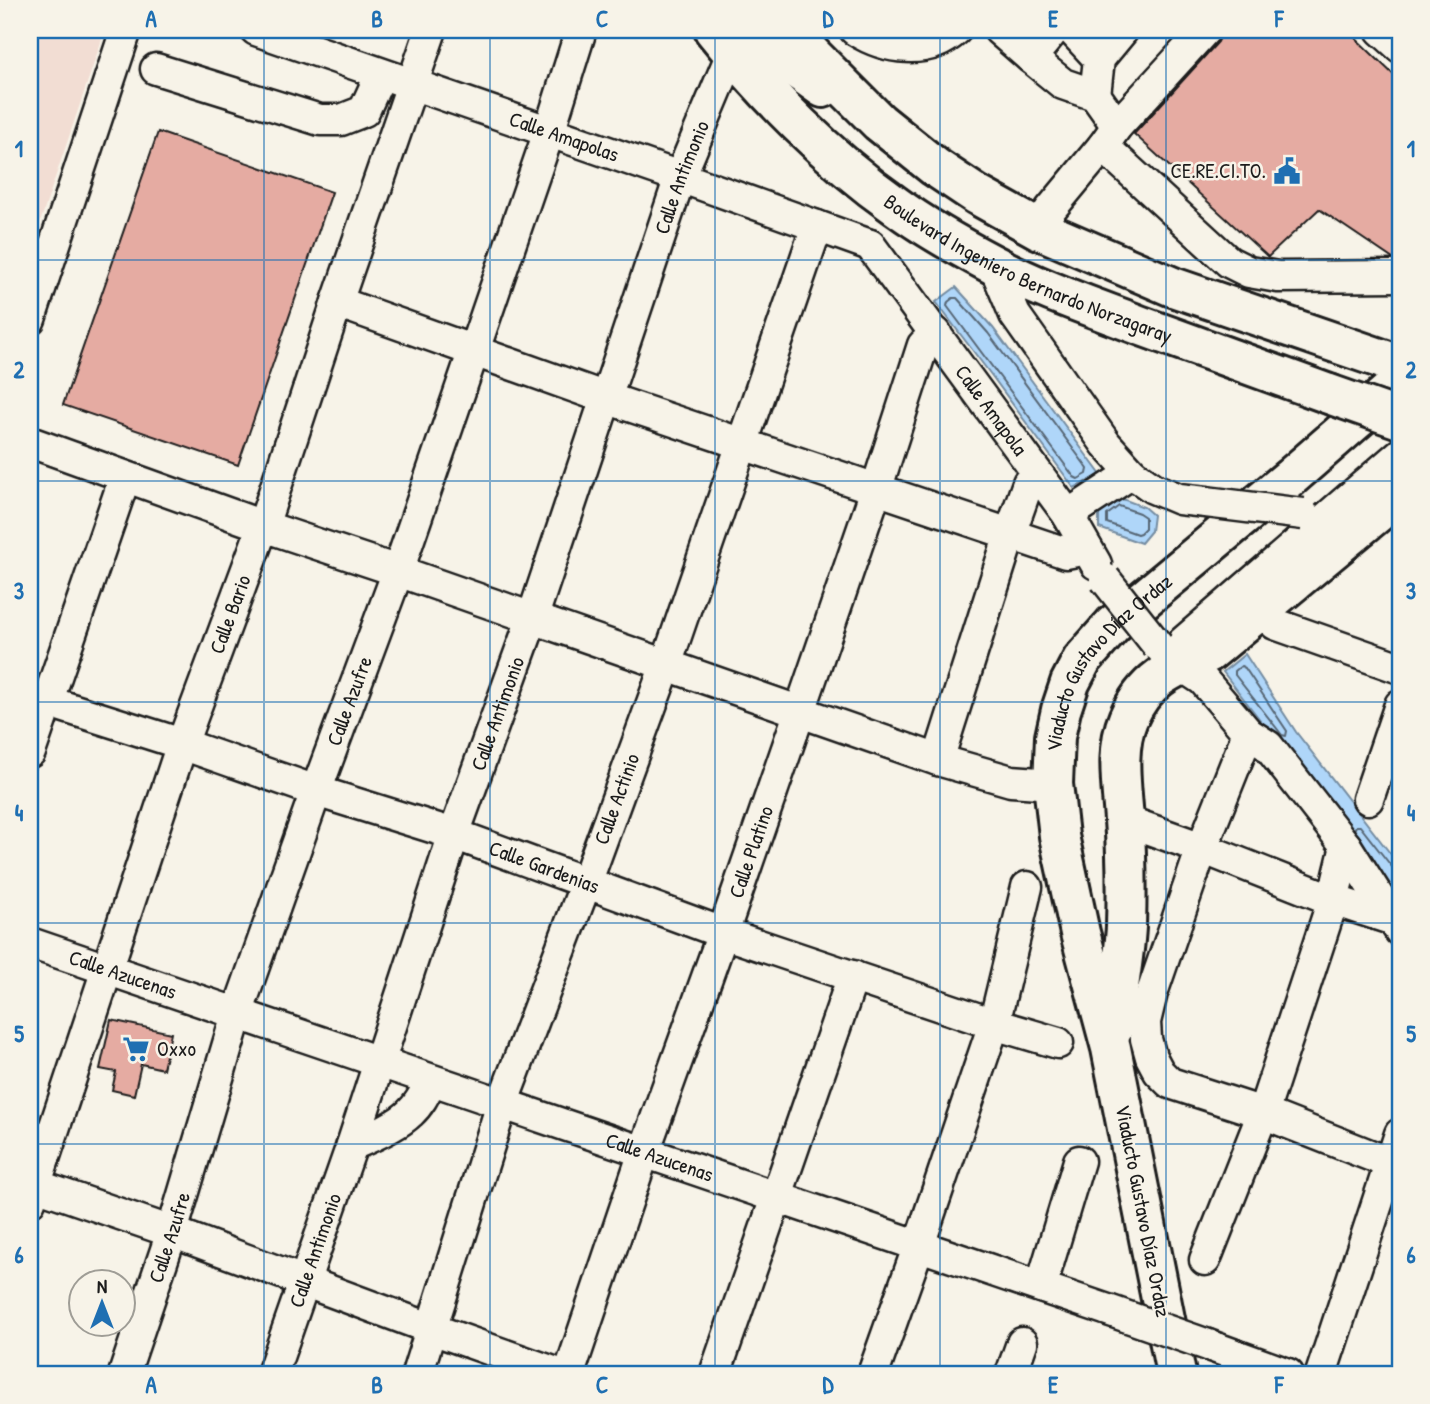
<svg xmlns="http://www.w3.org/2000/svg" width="1430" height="1404" viewBox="0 0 1430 1404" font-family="'Patrick Hand',sans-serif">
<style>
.built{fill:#f2ddd3}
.water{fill:#afd6f9;stroke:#748ca1;stroke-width:2}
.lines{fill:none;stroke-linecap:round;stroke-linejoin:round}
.shore{stroke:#576674;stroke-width:2}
.building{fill:#e5aba2;stroke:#1c1c1c;stroke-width:2}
.minor-casing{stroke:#1c1c1c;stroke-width:35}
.major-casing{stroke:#1c1c1c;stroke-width:44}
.highway-casing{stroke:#1c1c1c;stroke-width:44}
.minor{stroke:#f7f3e8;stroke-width:30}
.major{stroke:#f7f3e8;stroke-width:38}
.highway{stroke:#f7f3e8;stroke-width:38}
.minor-bridge-casing{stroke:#1c1c1c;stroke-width:35;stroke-linecap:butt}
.highway-bridge-casing{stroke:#1c1c1c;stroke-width:44;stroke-linecap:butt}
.minor-bridge{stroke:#f7f3e8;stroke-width:30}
.highway-bridge{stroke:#f7f3e8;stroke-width:38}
.grid{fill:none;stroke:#1f6fb2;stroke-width:2;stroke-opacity:0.55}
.labels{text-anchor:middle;stroke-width:5;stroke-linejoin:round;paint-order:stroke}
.street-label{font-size:21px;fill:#1c1c1c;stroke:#f7f3e8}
.poi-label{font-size:21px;fill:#1c1c1c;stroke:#f7f3e8;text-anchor:end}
.neatline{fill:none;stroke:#1f6fb2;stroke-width:2.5}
.grid-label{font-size:23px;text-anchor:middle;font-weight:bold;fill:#1f6fb2}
</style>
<rect width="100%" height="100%" fill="#f7f3e8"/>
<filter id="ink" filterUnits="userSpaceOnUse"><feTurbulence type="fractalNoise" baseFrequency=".0143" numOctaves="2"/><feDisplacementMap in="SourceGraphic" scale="14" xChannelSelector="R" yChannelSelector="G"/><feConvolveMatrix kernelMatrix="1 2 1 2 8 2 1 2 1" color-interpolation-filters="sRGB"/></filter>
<g filter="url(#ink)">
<polygon class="built" points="30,30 105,30 30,252"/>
<g class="water">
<polygon points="956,287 993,328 1101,475 1074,488 992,376 936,302"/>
<polygon points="1120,498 1144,507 1153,515 1151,531 1141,543 1099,528 1099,512"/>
<polygon points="1245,654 1296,732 1400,866 1400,901 1223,672"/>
</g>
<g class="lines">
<g class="shore">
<polygon points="953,298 957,298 988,333 1088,469 1087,474 1078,479 1074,477 947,306 948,302"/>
<polygon points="1119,506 1139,513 1145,517 1145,528 1140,533 1137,534 1107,523 1107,515"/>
<polygon points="1241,666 1245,668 1287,731 1286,736 1282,735 1235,675 1235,671"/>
<polyline points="1354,830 1356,826 1360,826 1392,867 1400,870"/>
</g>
</g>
<g class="building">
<polygon points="1223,30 1347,30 1400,81 1400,259 1393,259 1319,209 1268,257 1134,134 1218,42"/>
<polygon points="158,132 332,192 238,465 63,405"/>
<polygon points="111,1020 171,1033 163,1069 141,1064 134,1095 112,1090 116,1072 100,1069"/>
</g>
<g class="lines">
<defs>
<g id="minor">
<path id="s1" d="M 256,30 L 680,177 L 870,245"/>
<path d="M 855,30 C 885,49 928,56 956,30"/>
<polyline points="999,30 1031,58"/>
<polyline points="1054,30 1031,58 1063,84 1095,95 1117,126"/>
<polyline points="1072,30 1099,59"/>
<polyline points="1381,30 1400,47"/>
<polyline points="156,69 320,120 341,120 364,111 381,74"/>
<polyline points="1095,95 1099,59 1123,30"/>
<polyline points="1103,146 1229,262 1249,272 1278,277 1400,276"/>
<polyline points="1038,229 1050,210 1103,146 1117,126 1205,30"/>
<path id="s2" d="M 870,245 L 1068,515 L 1096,564"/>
<polyline points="994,265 1015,315 1106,444 1132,473 1153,488 1179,499 1206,502"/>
<polyline points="337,302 606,398 1066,553 1087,549"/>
<polyline points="30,319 126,30"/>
<polyline points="30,442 263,526 398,571 938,760 1011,781 1053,784"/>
<polyline points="1068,515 1132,473"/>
<polyline points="1262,609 1275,624 1400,668"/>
<polyline points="1165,655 1203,680 1248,733 1268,746 1346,846 1400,931"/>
<polyline points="1167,656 1400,454"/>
<path id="s3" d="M 30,696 L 182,744 L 316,791 L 454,834 L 723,933 L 994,1024 L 1058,1043"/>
<polyline points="1248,733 1202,848 1152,993 1145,1022 1146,1039 1151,1057 1159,1072 1170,1083 1263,1113 1400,1167"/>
<polyline points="30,752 125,477"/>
<polyline points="938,760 1010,534 1028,483 1036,473"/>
<polyline points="1368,799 1400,705"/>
<polyline points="1124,820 1202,848 1333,900 1391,919"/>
<path id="s4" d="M 30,943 L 1108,1310"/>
<path d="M 352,1145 C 369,1138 397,1126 410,1113 C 420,1104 425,1093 431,1081"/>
<polyline points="30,1183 172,1232 432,1329 559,1374"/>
<path id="s5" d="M 30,1201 L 182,744 L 263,526 L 337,302 L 431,30"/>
<polyline points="1205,1260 1263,1113 1333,900 1346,846"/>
<polyline points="1041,1287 1079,1161"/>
<polyline points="1208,1345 1288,1374"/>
<path id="s6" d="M 124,1374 L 172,1232 L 237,1014 L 316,791 L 398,571 L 549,132 L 581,30"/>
<path id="s7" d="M 272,1374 L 352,1145 L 454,834 L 532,619 L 680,177 L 727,65 L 735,57"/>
<path id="s8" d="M 417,1374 L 502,1104 L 586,883 L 666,665 L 817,226"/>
<path id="s9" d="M 569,1374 L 644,1152 L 723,933 L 800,711 L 876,490 L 923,345 L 936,333"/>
<polyline points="715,1374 853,976"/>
<polyline points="873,1374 919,1245 994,1024 1027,887"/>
<polyline points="1011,1374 1022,1343"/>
<polyline points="1321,1374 1400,1134"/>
</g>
<g id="major">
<path d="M 1113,1029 C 1117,995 1124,961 1126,927 C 1127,892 1127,855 1124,820 C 1122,788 1115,750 1128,719 C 1145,679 1170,669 1208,653 L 1400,494"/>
<path id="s10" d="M 1176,1374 L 1111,1048 L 1080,933 L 1059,836 L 1053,784 L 1055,737 L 1061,710 L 1070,683 L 1082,660 L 1113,625 L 1291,477 L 1400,382"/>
</g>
<g id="highway">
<path id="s11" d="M 714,30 C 765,94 829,159 896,206 C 926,228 960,247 992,264 C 1039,289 1089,306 1139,325 C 1202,348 1266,371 1329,394"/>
<polyline points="790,30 813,56 879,122 935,167 977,195 1038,229 1173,287 1400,365"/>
<path d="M 735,57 C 740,55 746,51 751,51 C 773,48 805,76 823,88"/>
</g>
</defs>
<use href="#minor" class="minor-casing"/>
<use href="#major" class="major-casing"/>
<use href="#highway" class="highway-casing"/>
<use href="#minor" class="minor"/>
<use href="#major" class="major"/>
<use href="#highway" class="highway"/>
<defs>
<g id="minor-bridge">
<polyline points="1206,502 1303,514"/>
<polyline points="1105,579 1158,646"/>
<polyline points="1108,1310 1208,1345"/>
</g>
<polyline id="highway-bridge" points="1329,394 1400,419"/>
</defs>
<use href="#minor-bridge" class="minor-bridge-casing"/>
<use href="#highway-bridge" class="highway-bridge-casing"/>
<use href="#minor-bridge" class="minor-bridge"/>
<use href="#highway-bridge" class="highway-bridge"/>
</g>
</g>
<path class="grid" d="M 264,30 L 264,1374M 490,30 L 490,1374M 715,30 L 715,1374M 940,30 L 940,1374M 1166,30 L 1166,1374M 30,260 L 1400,260M 30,481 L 1400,481M 30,702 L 1400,702M 30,923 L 1400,923M 30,1144 L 1400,1144"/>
<defs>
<symbol id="civic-bare" viewBox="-9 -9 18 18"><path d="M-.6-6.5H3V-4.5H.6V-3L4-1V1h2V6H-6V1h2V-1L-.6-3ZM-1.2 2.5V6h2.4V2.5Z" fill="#1f6fb2" stroke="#f7f3e8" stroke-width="2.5" paint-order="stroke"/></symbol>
<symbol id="supermarket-bare" viewBox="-9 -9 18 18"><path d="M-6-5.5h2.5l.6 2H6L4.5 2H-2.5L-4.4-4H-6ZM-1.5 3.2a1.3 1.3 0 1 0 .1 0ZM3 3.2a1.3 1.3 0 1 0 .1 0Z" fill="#1f6fb2" stroke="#f7f3e8" stroke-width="2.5" paint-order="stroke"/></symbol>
</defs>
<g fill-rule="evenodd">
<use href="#civic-bare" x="1268" y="152" width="38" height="38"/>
<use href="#supermarket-bare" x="117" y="1030" width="38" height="38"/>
</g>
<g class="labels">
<g class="street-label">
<text dy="7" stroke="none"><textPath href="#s1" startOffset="326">Calle Amapolas</textPath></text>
<text dy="7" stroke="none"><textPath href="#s7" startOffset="1265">Calle Antimonio</textPath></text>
<text dy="7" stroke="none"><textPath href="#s11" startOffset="401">Boulevard Ingeniero Bernardo Norzagaray</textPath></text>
<text dy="7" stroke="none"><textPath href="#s2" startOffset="205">Calle Amapola</textPath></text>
<text dy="7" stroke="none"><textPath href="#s5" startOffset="620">Calle Bario</textPath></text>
<text dy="7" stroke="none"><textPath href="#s10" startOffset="744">Viaducto Gustavo Díaz Ordaz</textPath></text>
<text dy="7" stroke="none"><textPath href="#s6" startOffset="710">Calle Azufre</textPath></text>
<text dy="7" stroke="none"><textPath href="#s7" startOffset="698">Calle Antimonio</textPath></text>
<text dy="7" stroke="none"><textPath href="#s8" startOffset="609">Calle Actinio</textPath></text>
<text dy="7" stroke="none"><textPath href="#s9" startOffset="553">Calle Platino</textPath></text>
<text dy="7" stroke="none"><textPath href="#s3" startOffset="542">Calle Gardenias</textPath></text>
<text dy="7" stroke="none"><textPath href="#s4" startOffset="98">Calle Azucenas</textPath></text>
<text dy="7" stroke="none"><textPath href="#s4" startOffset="665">Calle Azucenas</textPath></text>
<text transform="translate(1143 1211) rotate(79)" y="7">Viaducto Gustavo Díaz Ordaz</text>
<text dy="7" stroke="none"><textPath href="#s6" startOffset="144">Calle Azufre</textPath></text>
<text dy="7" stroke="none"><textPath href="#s7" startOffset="131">Calle Antimonio</textPath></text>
</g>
<g class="poi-label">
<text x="1266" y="178">CE.RE.CI.TO.</text>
<text x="157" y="1056" text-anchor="start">Oxxo</text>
</g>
</g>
<rect width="1430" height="1404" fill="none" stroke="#f7f3e8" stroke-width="77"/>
<g transform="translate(102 1303)"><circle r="33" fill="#f7f3e8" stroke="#9f9d96" stroke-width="2"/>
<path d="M0-5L12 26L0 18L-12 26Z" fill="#1f6fb2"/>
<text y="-10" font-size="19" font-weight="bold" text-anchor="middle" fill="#1c1c1c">N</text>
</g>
<rect x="38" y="38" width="1354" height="1328" class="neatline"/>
<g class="grid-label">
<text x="151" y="27">A</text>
<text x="377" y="27">B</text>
<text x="602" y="27">C</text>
<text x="828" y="27">D</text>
<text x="1053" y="27">E</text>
<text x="1279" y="27">F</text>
<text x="19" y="157">1</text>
<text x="1411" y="157">1</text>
<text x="19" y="378">2</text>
<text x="1411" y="378">2</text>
<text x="19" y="599">3</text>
<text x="1411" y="599">3</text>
<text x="19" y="821">4</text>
<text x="1411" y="821">4</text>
<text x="19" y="1042">5</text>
<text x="1411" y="1042">5</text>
<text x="19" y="1263">6</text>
<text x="1411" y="1263">6</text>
<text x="151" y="1393">A</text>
<text x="377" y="1393">B</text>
<text x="602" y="1393">C</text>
<text x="828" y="1393">D</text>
<text x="1053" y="1393">E</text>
<text x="1279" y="1393">F</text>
</g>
</svg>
